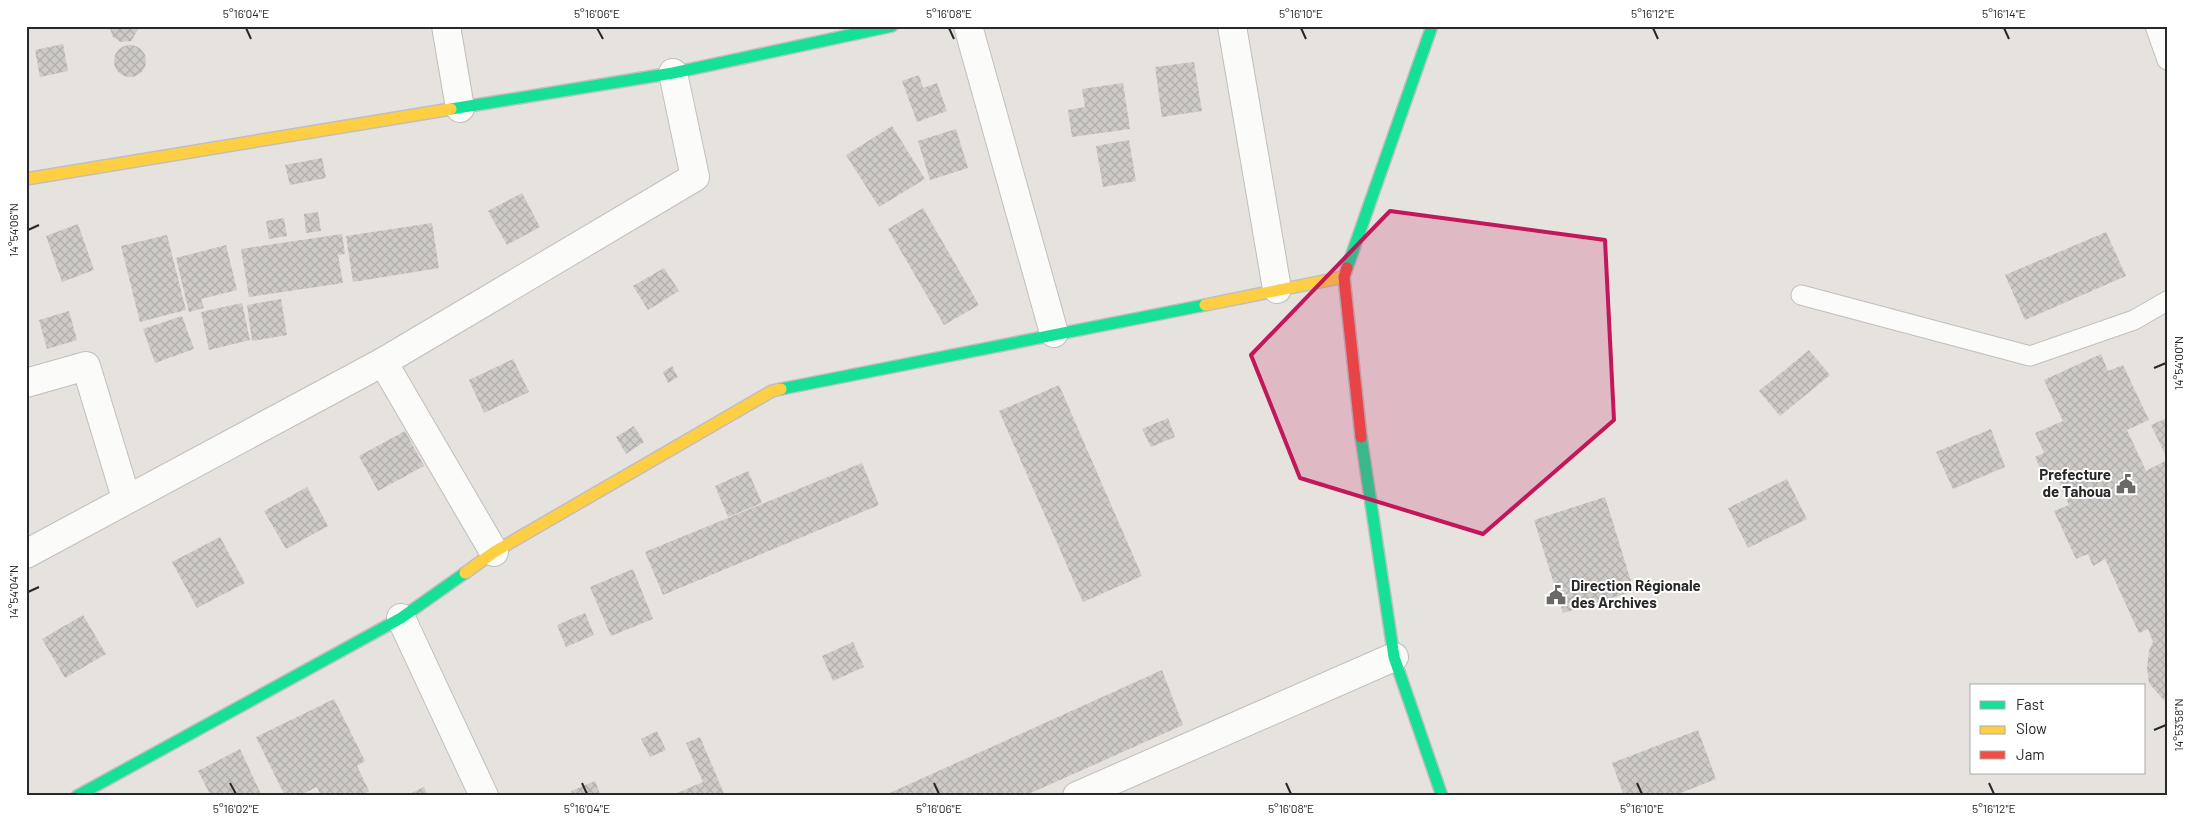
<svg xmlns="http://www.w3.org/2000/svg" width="2193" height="822" viewBox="0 0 2193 822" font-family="Barlow,sans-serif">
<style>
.building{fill:url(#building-cross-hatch)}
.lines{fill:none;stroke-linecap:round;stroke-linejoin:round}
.lane-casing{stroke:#c0bfbf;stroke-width:21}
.street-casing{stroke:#c0bfbf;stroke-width:30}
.fast-casing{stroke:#c0bfbf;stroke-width:14}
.slow-casing{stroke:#c0bfbf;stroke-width:14}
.jam-casing{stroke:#c0bfbf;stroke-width:14}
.lane{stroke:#fbfbfa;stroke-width:19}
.street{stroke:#fbfbfa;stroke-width:28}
.fast{stroke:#16e098;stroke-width:11}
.slow{stroke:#ffcf43;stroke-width:11}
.jam{stroke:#f24e42;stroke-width:11}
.marked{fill:#c2185b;fill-opacity:0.2;stroke:#c2185b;stroke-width:4;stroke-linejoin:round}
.ticks{fill:none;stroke:#282828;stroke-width:2}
.labels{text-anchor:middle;stroke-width:4;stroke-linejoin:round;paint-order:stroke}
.poi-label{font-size:15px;font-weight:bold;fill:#282828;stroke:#fff;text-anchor:end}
.neatline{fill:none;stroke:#282828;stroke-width:2}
.ticks-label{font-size:12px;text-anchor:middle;fill:#282828}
</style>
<defs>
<pattern id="building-cross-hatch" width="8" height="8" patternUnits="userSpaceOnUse" patternTransform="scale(1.25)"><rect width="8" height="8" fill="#cdcac7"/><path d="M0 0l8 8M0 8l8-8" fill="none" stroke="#b0aeab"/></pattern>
</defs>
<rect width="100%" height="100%" fill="#e6e2de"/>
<g class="building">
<polygon points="109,26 139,26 139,28 131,41 121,42 113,37"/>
<polygon points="63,44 68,71 40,77 35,50"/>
<circle cx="130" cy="61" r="16"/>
<polygon points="1194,62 1202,111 1162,117 1155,67"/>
<polygon points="919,75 923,88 937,83 947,111 917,122 902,81"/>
<polygon points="1123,83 1130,129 1072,137 1068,110 1085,107 1082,89"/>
<polygon points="892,126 925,179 879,207 846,155"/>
<polygon points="956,129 968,168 930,180 918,141"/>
<polygon points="1129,140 1136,181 1103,187 1096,146"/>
<polygon points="322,158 326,178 290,185 285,165"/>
<polygon points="522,193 540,227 507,245 488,211"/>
<polygon points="923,208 979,305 944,325 888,229"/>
<polygon points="318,212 321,231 306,233 304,214"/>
<polygon points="284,218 287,236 269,239 266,221"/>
<polygon points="432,223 439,268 353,282 346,236"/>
<polygon points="78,224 94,270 62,282 46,236"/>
<polygon points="2106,232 2126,276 2025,320 2005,275"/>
<polygon points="342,234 345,254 338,255 343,283 249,297 241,249"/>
<polygon points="167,235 186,310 140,322 121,246"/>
<polygon points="226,245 237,290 201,299 204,308 189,312 176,258"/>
<polygon points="664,268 679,291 648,310 633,286"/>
<polygon points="281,299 287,335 252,341 247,305"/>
<polygon points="242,303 250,340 209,350 201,312"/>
<polygon points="69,311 77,340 47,349 39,320"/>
<polygon points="182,316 194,349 155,363 143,329"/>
<polygon points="1809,350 1830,375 1780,416 1759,391"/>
<polygon points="2101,354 2108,371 2123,365 2149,420 2127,430 2146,471 2167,460 2167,704 2149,683 2147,668 2149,651 2153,642 2148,629 2139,633 2105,559 2093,566 2088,554 2076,559 2054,511 2069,505 2058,481 2046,481 2035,457 2044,453 2035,433 2063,421 2044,380"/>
<polygon points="513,359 529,392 484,413 469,380"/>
<polygon points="672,366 678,377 668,383 663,372"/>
<polygon points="1059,385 1142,576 1083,602 999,411"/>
<polygon points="1168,418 1175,437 1151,447 1142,429"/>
<polygon points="2167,418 2167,458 2151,425"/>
<polygon points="634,426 644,442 626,454 616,437"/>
<polygon points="1991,429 2005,467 1953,489 1936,452"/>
<polygon points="405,431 424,466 378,491 359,456"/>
<polygon points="862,463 879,505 663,595 645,552"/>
<polygon points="748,471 762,503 728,517 715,486"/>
<polygon points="1787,479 1807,519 1748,548 1728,508"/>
<polygon points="307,487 328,526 286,549 264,511"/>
<polygon points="1605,497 1634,591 1563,613 1534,520"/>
<polygon points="220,537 245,583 197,608 172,562"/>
<polygon points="633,569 653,619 611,636 590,587"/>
<polygon points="585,613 594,635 566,647 557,625"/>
<polygon points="83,615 106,654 65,678 42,639"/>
<polygon points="853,642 864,667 833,681 822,656"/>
<polygon points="1162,670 1183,725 1024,796 883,796"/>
<polygon points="334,699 365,761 357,766 369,791 360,796 321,796 317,787 298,796 285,796 256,737"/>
<polygon points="1698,730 1716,779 1673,796 1624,796 1612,763"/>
<polygon points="657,731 666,750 650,757 641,739"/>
<polygon points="700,737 725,796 670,796 703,782 686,743"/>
<polygon points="240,749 262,796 211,796 198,771"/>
<polygon points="595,781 601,796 573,796 571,791"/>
<polygon points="424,787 428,796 405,796"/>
</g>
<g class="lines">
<defs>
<g id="lane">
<polyline points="2155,26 2167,60"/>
<polyline points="1801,295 2030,356 2134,320 2167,301"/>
</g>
<g id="street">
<polyline points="446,26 460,108"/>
<polyline points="968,26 1054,333"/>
<polyline points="1232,26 1277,289"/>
<polyline points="383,362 494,552"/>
<polyline points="26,383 86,366 126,498"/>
<polyline points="26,554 383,362 695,177 673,73"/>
<polyline points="401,618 484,796"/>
<polyline points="1077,796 1394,657"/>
</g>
<g id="fast">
<polyline points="451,109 673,73 892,26"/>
<polyline points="1347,268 1432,26"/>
<polyline points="781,389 1205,305"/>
<polyline points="1361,437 1394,657 1442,796"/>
<polyline points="77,796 401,618 465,573"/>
</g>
<g id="slow">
<polyline points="26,179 451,109"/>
<polyline points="1205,305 1344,277"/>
<polyline points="465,573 494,552 772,391 781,389"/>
</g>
<polyline id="jam" points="1347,268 1344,277 1361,437"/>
</defs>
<use href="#lane" class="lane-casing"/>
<use href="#street" class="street-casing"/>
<use href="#fast" class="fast-casing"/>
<use href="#slow" class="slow-casing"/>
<use href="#jam" class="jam-casing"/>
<use href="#lane" class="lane"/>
<use href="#street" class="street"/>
<use href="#fast" class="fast"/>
<use href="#slow" class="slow"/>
<use href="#jam" class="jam"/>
</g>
<path class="marked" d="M 1390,211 L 1605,240 L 1614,420 L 1483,534 L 1300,478 L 1251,355 Z"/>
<path class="ticks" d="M 246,28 L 251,39M 597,28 L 603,39M 949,28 L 954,39M 1301,28 L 1306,39M 1653,28 L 1658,39M 2004,28 L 2009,39M 28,230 L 39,225M 2154,368 L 2166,363M 28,592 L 39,587M 2154,730 L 2166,725M 230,783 L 236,794M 582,783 L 587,794M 934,783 L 939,794M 1286,783 L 1291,794M 1637,783 L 1642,794M 1989,783 L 1994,794"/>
<defs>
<symbol id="civic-bare" viewBox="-9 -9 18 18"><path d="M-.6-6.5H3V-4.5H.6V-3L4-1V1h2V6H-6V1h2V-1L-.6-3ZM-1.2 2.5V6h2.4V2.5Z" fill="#6a6968" stroke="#fff" stroke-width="2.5" paint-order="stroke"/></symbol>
</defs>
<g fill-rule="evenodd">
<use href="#civic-bare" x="2112" y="470" width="28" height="28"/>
<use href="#civic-bare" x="1542" y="581" width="28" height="28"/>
</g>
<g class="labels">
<g class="poi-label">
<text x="2111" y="480">Prefecture<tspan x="2111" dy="17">de Tahoua</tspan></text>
<text x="1571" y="591" text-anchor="start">Direction Régionale<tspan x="1571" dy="17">des Archives</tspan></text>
</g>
</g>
<rect width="2193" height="822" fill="none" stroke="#ffffff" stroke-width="55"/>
<rect x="1970" y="684" width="175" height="90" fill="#ffffff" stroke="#a9a9a9"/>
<rect x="1980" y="701" width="25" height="8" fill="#16e098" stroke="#a9a9a9"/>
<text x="2016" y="710" font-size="15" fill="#282828">Fast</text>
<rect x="1980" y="726" width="25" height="8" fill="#ffcf43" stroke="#a9a9a9"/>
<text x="2016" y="734" font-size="15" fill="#282828">Slow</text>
<rect x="1980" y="751" width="25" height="8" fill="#f24e42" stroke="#a9a9a9"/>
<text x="2016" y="760" font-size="15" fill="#282828">Jam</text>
<rect x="28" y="28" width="2138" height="766" class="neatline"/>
<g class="ticks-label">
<text x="246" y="18">5°16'04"E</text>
<text x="597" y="18">5°16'06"E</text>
<text x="949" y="18">5°16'08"E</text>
<text x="1301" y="18">5°16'10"E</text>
<text x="1653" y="18">5°16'12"E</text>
<text x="2004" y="18">5°16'14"E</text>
<text transform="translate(14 230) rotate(-90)" y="4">14°54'06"N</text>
<text transform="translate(2179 363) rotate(-90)" y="4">14°54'00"N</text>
<text transform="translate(14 592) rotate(-90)" y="4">14°54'04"N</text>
<text transform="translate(2179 725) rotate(-90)" y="4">14°53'58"N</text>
<text x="236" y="813">5°16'02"E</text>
<text x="587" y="813">5°16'04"E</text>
<text x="939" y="813">5°16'06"E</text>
<text x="1291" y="813">5°16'08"E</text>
<text x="1642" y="813">5°16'10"E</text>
<text x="1994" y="813">5°16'12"E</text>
</g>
</svg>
